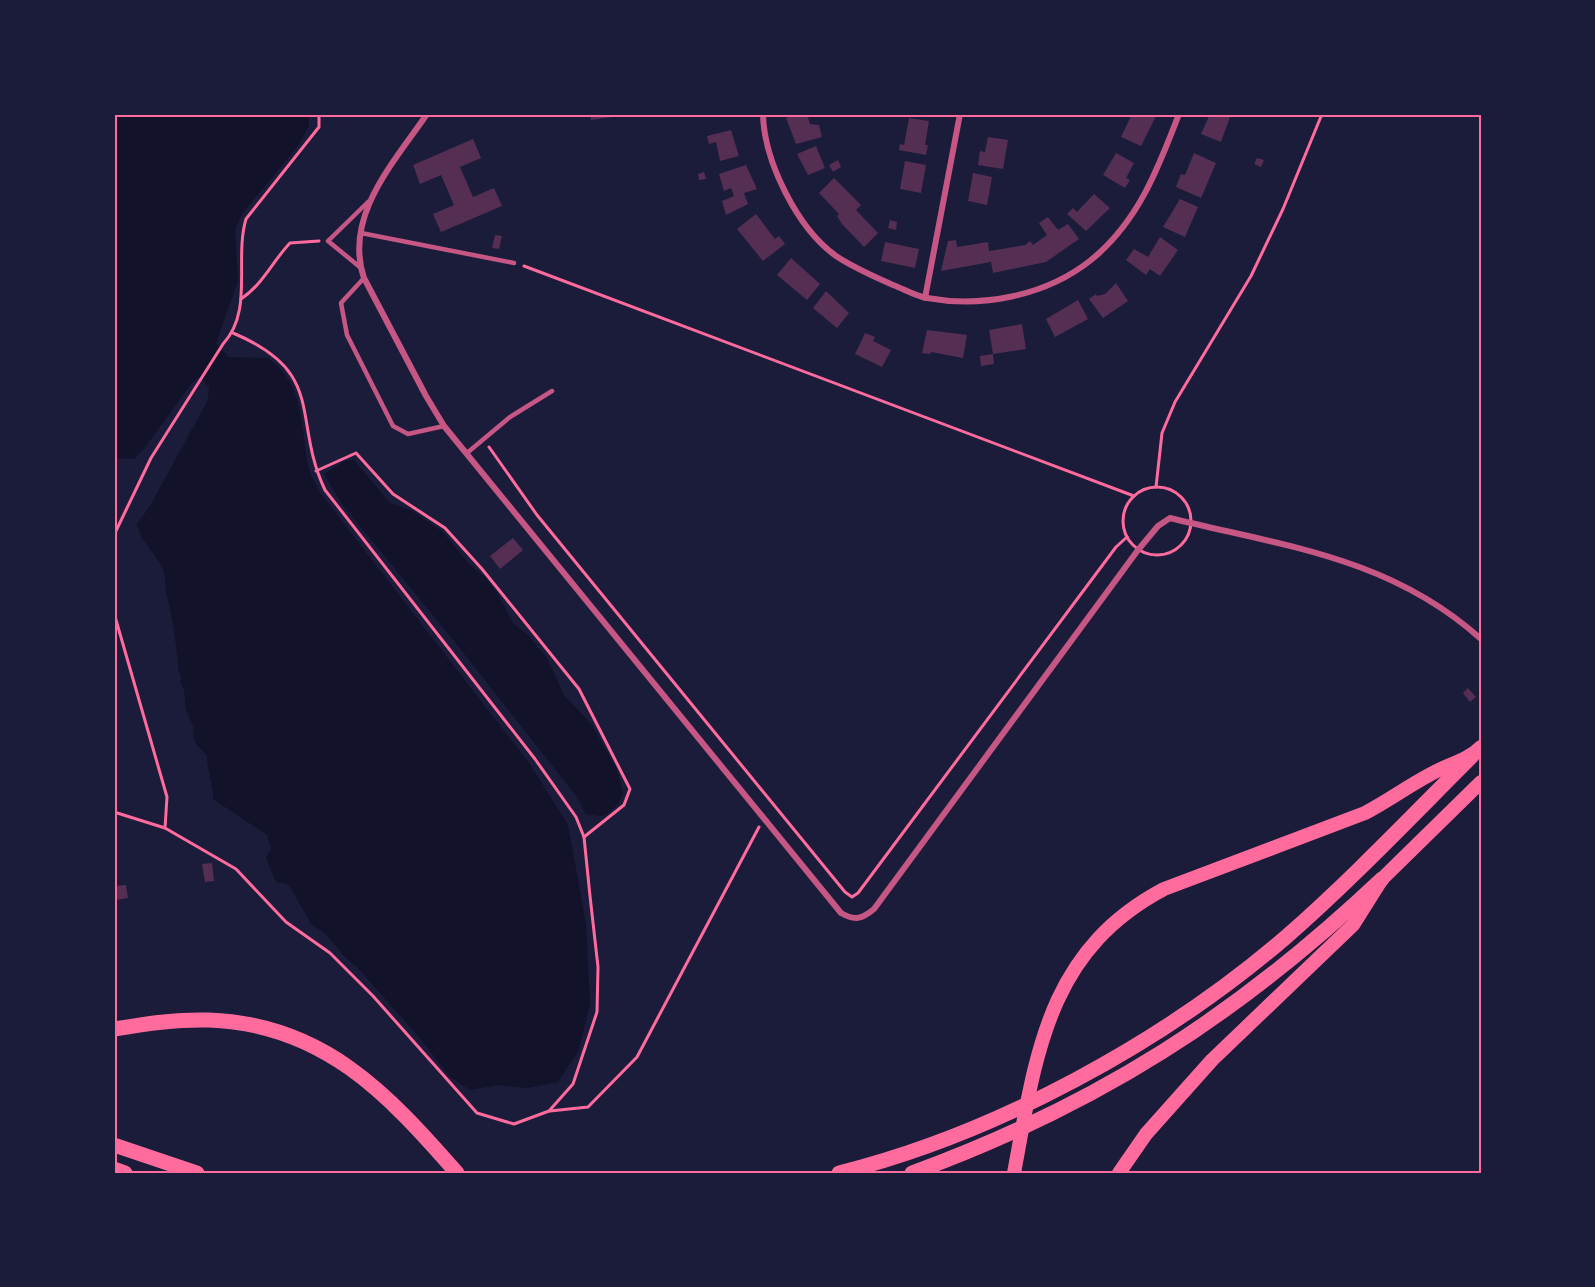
<svg xmlns="http://www.w3.org/2000/svg" width="1595" height="1287" viewBox="0 0 1595 1287" font-family="Montserrat,sans-serif">
<style>
.water{fill:#12122b}
.building{fill:#542f53}
.lines{fill:none;stroke-linecap:round;stroke-linejoin:round}
.path{stroke:#ff6b9d;stroke-width:3}
.service{stroke:#c65784;stroke-width:4.5}
.minor{stroke:#c65784;stroke-width:6}
.trunk{stroke:#ff6b9d;stroke-width:14}
.motorway{stroke:#ff6b9d;stroke-width:15}
.neatline{fill:none;stroke:#ff6b9d;stroke-width:2}
</style>
<rect width="100%" height="100%" fill="#1b1b3a"/>
<g class="water">
<path d="M 114,114 L 309,114 L 309,126 L 297,147 L 242,214 L 235,230 L 238,281 L 216,343 L 228,357 L 268,358 C 306,384 300,429 309,469 C 311,477 317,486 321,494 L 529,763 L 568,825 L 586,924 L 590,1004 L 578,1052 L 558,1082 L 527,1088 L 498,1085 L 470,1090 L 450,1077 L 419,1037 L 356,966 L 345,957 L 325,933 L 312,925 L 288,884 L 276,882 L 266,858 L 271,849 L 267,835 L 213,799 C 214,785 207,772 207,756 L 194,741 L 193,726 L 186,710 L 184,689 L 180,683 C 183,676 178,673 178,665 C 176,640 172,617 166,591 C 165,585 166,578 164,572 C 157,553 142,545 137,524 L 150,506 L 208,400 L 209,387 L 199,377 L 192,383 L 146,446 L 134,459 L 114,458 Z"/>
<polygon points="354,460 390,503 412,511 442,531 470,565 484,576 498,594 513,623 529,636 547,658 564,695 592,725 617,769 623,794 618,804 606,815 600,816 586,814 577,797 462,651 342,504 324,474 344,461"/>
</g>
<g class="building">
<polygon points="590,114 626,114 626,115 591,120"/>
<polygon points="799,114 807,114 810,124 819,125 822,137 796,144 786,118"/>
<polygon points="1132,114 1157,114 1141,146 1121,137"/>
<polygon points="1210,114 1231,114 1221,142 1201,134"/>
<polygon points="909,118 929,121 925,145 928,145 926,155 899,150 900,144 904,145"/>
<polygon points="731,130 739,156 720,161 716,142 709,144 707,136"/>
<polygon points="988,137 1008,140 1003,169 978,165 980,151 985,152"/>
<polygon points="473,139 481,158 460,167 473,197 494,188 502,206 441,232 433,214 454,205 441,175 420,184 413,165"/>
<polygon points="816,146 825,168 808,175 797,154"/>
<polygon points="1116,153 1134,163 1126,178 1130,180 1125,188 1103,175"/>
<polygon points="1194,153 1216,163 1201,198 1176,187 1181,174 1185,175"/>
<polygon points="1257,158 1264,160 1261,167 1254,164"/>
<polygon points="838,160 841,167 833,172 829,165"/>
<polygon points="905,161 926,165 921,193 900,189"/>
<polygon points="746,165 757,189 744,193 748,204 726,215 722,201 734,196 731,188 724,191 719,174"/>
<polygon points="704,172 706,179 699,180 698,174"/>
<polygon points="973,173 992,177 987,205 968,201"/>
<polygon points="834,178 861,205 856,210 878,233 864,247 842,224 837,216 839,214 819,193"/>
<polygon points="1094,194 1110,208 1086,231 1067,214 1073,208 1077,212"/>
<polygon points="1180,199 1198,207 1185,237 1163,227"/>
<polygon points="756,214 775,239 779,236 785,244 763,261 737,229"/>
<polygon points="1048,217 1058,230 1068,224 1079,239 1046,262 993,273 991,262 941,271 948,241 956,240 957,247 988,242 989,251 1025,245 1030,241 1033,245 1047,235 1039,223"/>
<polygon points="890,220 897,222 896,230 888,228"/>
<polygon points="495,235 502,236 499,249 492,248"/>
<polygon points="1160,237 1178,250 1160,276 1150,269 1146,275 1126,260 1134,249 1148,257"/>
<polygon points="885,242 919,249 915,268 881,261"/>
<polygon points="791,258 820,284 807,300 777,275"/>
<polygon points="1116,283 1128,301 1103,318 1089,299 1096,294 1097,296 1105,294"/>
<polygon points="826,291 849,313 837,328 813,308"/>
<polygon points="1078,300 1088,319 1055,337 1046,319"/>
<polygon points="1022,324 1026,349 993,354 989,330"/>
<polygon points="927,330 967,335 963,358 931,352 930,354 922,353"/>
<polygon points="865,333 875,337 873,341 891,350 882,367 855,354"/>
<polygon points="993,354 994,364 981,366 980,356"/>
<polygon points="513,538 523,550 500,569 490,556"/>
<polygon points="1468,688 1476,697 1470,702 1463,693"/>
<polygon points="212,863 214,881 205,882 202,864"/>
<polygon points="126,885 128,898 116,900 114,886"/>
</g>
<g class="lines">
<g class="path">
<polyline points="524,266 1134,496"/>
<path d="M 241,299 C 263,284 272,262 290,243 L 319,241"/>
<polyline points="489,447 537,515 845,892 852,897 858,893 1116,547 1127,537"/>
<polyline points="316,471 356,453 393,494 445,528 482,569 579,689 630,789 624,805 584,837"/>
<polyline points="1156,487 1162,433 1175,402 1251,276 1283,209 1322,114"/>
<circle cx="1157" cy="521" r="34"/>
<path d="M 114,535 L 151,458 L 223,344 C 254,311 234,259 246,219 L 319,127 L 319,114"/>
<polyline points="114,613 167,797 165,828 114,812"/>
<path d="M 165,828 L 236,869 L 286,922 L 330,953 L 373,996 L 477,1113 L 514,1124 L 549,1111 L 573,1084 L 597,1012 L 598,967 L 590,896 L 584,837 L 576,817 L 535,759 L 325,490 C 291,418 328,373 233,333"/>
<polyline points="550,1111 588,1107 637,1057 759,827"/>
</g>
<g class="service">
<polyline points="361,233 514,263"/>
<polyline points="361,268 328,241 368,202"/>
<polyline points="364,278 341,303 347,335 393,426 408,434 444,426"/>
<polyline points="467,453 510,417 552,391"/>
</g>
<g class="minor">
<path d="M 427,114 C 395,161 343,216 364,278 L 426,396 L 444,426 L 841,913 C 855,921 862,919 874,909 L 1138,550 L 1158,526 L 1170,518 C 1283,546 1390,557 1481,639"/>
<path d="M 763,114 C 764,161 797,228 836,256 C 854,268 873,276 893,285 C 904,289 915,296 927,298 C 982,308 1046,296 1091,260 C 1138,222 1158,169 1179,114"/>
<polyline points="925,298 960,114"/>
</g>
<g class="trunk">
<path d="M 1014,1173 C 1036,1055 1047,951 1164,889 L 1365,813 C 1388,801 1408,786 1431,774 C 1448,764 1467,761 1481,747"/>
<polyline points="1119,1173 1146,1134 1212,1060 1353,925 1382,879 1481,782"/>
</g>
<g class="motorway">
<path d="M 114,1029 C 145,1024 177,1019 209,1020 C 323,1024 387,1093 457,1173"/>
<polyline points="114,1145 197,1173"/>
<polyline points="114,1169 125,1173"/>
<path d="M 839,1173 C 996,1134 1164,1042 1286,937 C 1351,880 1411,817 1472,756"/>
<path d="M 912,1173 C 1098,1105 1238,1015 1382,879"/>
</g>
</g>
<rect width="1595" height="1287" fill="none" stroke="#1b1b3a" stroke-width="231"/>
<rect x="116" y="116" width="1364" height="1056" class="neatline"/>
</svg>
